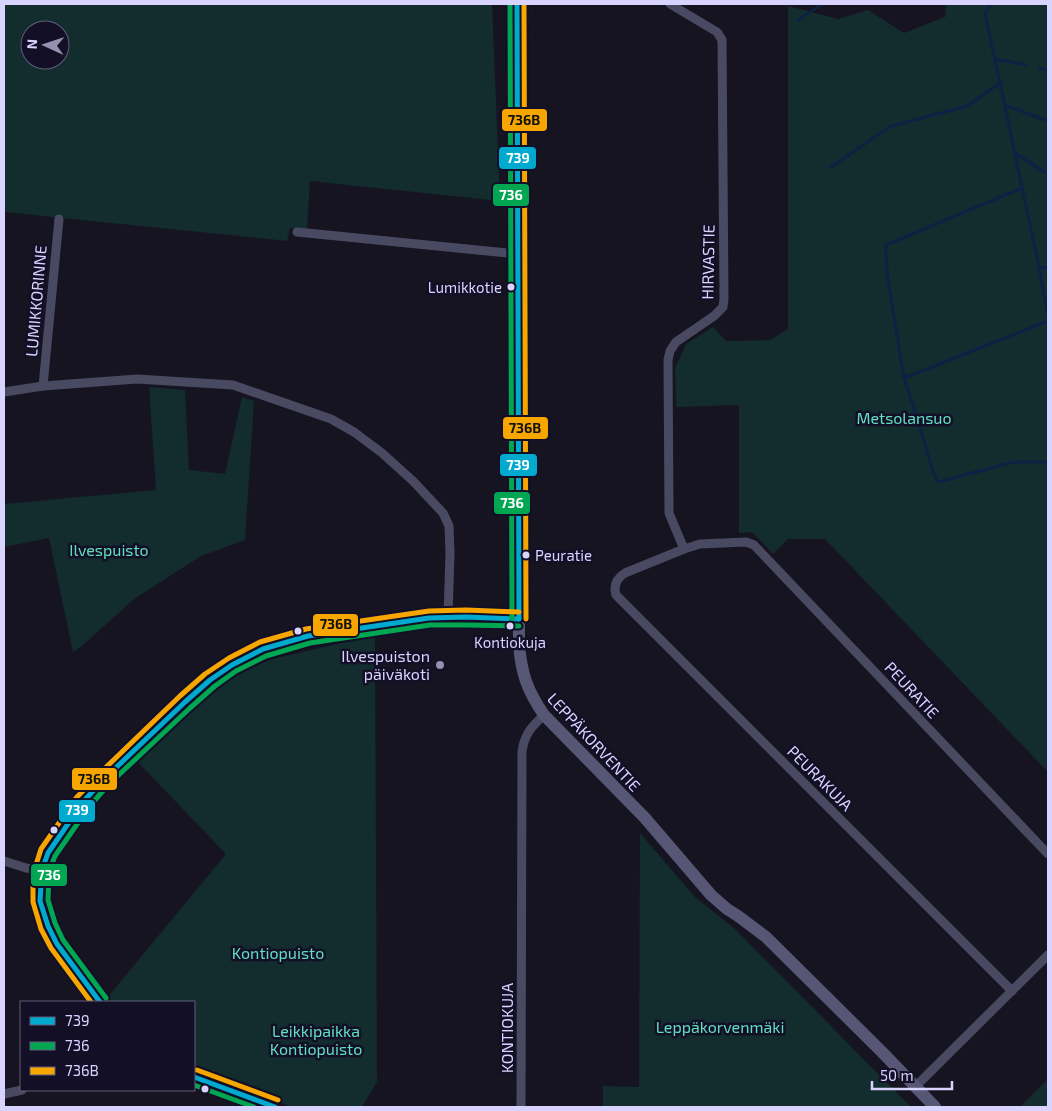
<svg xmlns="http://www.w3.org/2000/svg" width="1052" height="1111" viewBox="0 0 1052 1111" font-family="'Exo 2',sans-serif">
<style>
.green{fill:#132c2d;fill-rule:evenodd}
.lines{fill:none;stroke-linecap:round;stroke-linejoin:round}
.stream{stroke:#0d2144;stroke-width:3}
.street{stroke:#4a4962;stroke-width:9}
.secondary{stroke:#575674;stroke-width:12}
.bus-1-casing{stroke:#130f26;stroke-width:9}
.bus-2-casing{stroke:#130f26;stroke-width:9}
.bus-3-casing{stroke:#130f26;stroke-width:9}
.bus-1{stroke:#00a9ce;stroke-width:5}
.bus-2{stroke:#00a651;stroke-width:5}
.bus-3{stroke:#f7a600;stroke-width:5}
.bus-dot{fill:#d9d4ff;stroke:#130f26;stroke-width:2}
.poi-dot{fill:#9591b1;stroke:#130f26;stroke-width:2}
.labels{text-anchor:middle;stroke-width:5;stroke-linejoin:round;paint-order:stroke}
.bus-label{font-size:15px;fill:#d9d4ff;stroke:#130f26;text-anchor:end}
.street-label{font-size:16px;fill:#d9d4ff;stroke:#130f26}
.park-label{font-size:16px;fill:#5fe0c0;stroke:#130f26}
.poi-label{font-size:16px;fill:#d9d4ff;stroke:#130f26;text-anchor:end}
.line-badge{stroke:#130f26;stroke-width:2}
.badge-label{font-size:14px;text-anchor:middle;font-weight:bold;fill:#fff}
.pale-badge-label{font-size:14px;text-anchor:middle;font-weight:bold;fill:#111}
</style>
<rect width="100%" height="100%" fill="#161421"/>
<g class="green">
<path d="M 4,4 L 492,4 L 500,201 L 310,181 L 307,228 L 290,228 L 287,241 L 4,212 ZM 30,30 L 60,30 L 60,60 L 30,60 Z"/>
<polygon points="946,4 1048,4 1048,772 825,539 788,539 773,554 752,532 739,533 739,405 676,407 675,368 686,344 713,327 726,341 770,340 788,329 788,6 838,19 868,10 904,33 945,17"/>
<polygon points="149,387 185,390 189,470 225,474 242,397 254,401 245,540 201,556 134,599 82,646 73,652 49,538 4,547 4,504 156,490"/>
<polygon points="375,635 377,1082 362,1107 291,1107 194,1065 194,1002 111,1002 107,998 226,854 134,758 219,684 269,660"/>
<polygon points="640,833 694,896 735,929 911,1107 603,1107 603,1086 639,1087"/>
<polygon points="1048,1079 1048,1107 1020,1107"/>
</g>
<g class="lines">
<g class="stream">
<polyline points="991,4 985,13 1039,267 1048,317"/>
<polyline points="798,20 822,4"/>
<polyline points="995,59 1026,65"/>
<polyline points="1040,68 1048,70"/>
<polyline points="1005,105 1048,121"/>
<polyline points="1015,153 1048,174"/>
<polyline points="831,167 891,126 967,106 1000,83"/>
<polyline points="1022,188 886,245 887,274 904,378 915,411 933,472 938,482 1014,462 1048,462"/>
<polyline points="1039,267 1048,268"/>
<polyline points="904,378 1048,321"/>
</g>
<g class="street">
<polyline points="670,4 717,32 722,40 724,299 723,307 714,316 676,342 670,351 668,360 669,513 684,549"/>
<polyline points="297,232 517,254"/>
<polyline points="43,386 59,219"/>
<polyline points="4,392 43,386 137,379 233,385 331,419 354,432 382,453 413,481 443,513 449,526 450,553 448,617"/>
<polyline points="4,861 26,868 42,870"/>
<path d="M 1012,991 L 616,595 C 613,585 617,578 625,573 L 684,549 L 700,544 L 746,542 L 754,545 L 1048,854"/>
<polyline points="100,1002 57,944 48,926 40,901 40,888 42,870 48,853 83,802 103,780 185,702 210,680 232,665 263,649 308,636 429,618 466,617 519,619"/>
<polyline points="194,1077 275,1107"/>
<polyline points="915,1087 1048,955"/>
<polyline points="4,1094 22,1090"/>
<path d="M 521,1107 L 522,752 C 524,735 531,727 544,715"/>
</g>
<path class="secondary" d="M 517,4 L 517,248 L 519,643 C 521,673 527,690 544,715 L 645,818 L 711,895 L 727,909 L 738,916 L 766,937 L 882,1052 L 935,1107"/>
<defs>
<g id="bus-1">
<polyline points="517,4 519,619"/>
<polyline points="100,1002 57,944 48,926 40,901 42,870 48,853 83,802 103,780 185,702 210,680 232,665 263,649 308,636 429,618 466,617 519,619"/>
<polyline points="194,1077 275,1107"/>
</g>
<g id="bus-2">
<polyline points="510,4 512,619"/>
<polyline points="106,998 63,940 55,923 48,900 49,872 55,856 89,807 108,785 190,708 215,686 236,671 266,656 310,643 430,625 466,625 519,626"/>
<polyline points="194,1085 254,1107"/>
</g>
<g id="bus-3">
<polyline points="524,4 526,619"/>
<polyline points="91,1002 51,948 41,929 33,902 33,887 35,868 41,849 77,797 98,775 180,696 205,674 229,658 260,642 306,629 429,611 466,610 519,612"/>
<polyline points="197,1070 278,1100"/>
</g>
</defs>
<use href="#bus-1" class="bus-1-casing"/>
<use href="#bus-2" class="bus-2-casing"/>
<use href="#bus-3" class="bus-3-casing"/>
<use href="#bus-1" class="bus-1"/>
<use href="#bus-2" class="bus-2"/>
<use href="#bus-3" class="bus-3"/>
</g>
<g class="bus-dot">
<circle cx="511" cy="287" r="4.5"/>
<circle cx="526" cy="555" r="4.5"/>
<circle cx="510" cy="626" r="4.5"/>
<circle cx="298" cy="631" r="4.5"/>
<circle cx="54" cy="830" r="4.5"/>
<circle cx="205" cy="1089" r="4.5"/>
</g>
<circle class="poi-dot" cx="440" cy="665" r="5"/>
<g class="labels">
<g class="bus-label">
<text x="502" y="293">Lumikkotie</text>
<text x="535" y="561" text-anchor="start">Peuratie</text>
<text x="510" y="648" text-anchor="middle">Kontiokuja</text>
</g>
<g class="street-label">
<text transform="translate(708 262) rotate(-89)" y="6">HIRVASTIE</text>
<text transform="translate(36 301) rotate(-85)" y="6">LUMIKKORINNE</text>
<text transform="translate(912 690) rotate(47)" y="6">PEURATIE</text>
<text transform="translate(594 742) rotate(47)" y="6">LEPPÄKORVENTIE</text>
<text transform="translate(820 778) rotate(45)" y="6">PEURAKUJA</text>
<text transform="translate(507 1028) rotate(-90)" y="6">KONTIOKUJA</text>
</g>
<g class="park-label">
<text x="904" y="424">Metsolansuo</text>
<text x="109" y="556">Ilvespuisto</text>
<text x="278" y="959">Kontiopuisto</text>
<text x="720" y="1033">Leppäkorvenmäki</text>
<text x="316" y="1037">Leikkipaikka<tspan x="316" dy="18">Kontiopuisto</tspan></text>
</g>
<g class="poi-label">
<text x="430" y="662">Ilvespuiston<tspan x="430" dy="18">päiväkoti</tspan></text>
</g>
</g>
<g class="line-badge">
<rect x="501" y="108" width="47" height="24" rx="5" fill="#f7a600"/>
<rect x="498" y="146" width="39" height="24" rx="5" fill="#00a9ce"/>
<rect x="492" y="183" width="38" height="24" rx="5" fill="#00a651"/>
<rect x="502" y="416" width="47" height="24" rx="5" fill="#f7a600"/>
<rect x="499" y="453" width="39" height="24" rx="5" fill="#00a9ce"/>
<rect x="493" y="491" width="38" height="24" rx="5" fill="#00a651"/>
<rect x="312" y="613" width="47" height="24" rx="5" fill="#f7a600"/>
<rect x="71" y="767" width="47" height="24" rx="5" fill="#f7a600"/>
<rect x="58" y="799" width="38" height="24" rx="5" fill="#00a9ce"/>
<rect x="30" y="863" width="38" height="24" rx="5" fill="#00a651"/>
</g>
<g class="badge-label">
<text x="518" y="163">739</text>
<text x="511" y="200">736</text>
<text x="518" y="470">739</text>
<text x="512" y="508">736</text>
<text x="77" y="815">739</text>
<text x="49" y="880">736</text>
</g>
<g class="pale-badge-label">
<text x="524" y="125">736B</text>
<text x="525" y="433">736B</text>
<text x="336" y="629">736B</text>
<text x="94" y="784">736B</text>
</g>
<rect width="1052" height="1111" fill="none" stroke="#d9d4ff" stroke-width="10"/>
<rect x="20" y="1001" width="175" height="90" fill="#130f26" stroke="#625e7d"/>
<rect x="30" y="1017" width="25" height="8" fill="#00a9ce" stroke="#625e7d"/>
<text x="65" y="1026" font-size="15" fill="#d9d4ff">739</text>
<rect x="30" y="1042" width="25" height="8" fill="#00a651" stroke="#625e7d"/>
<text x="65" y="1051" font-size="15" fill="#d9d4ff">736</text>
<rect x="30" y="1067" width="25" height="8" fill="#f7a600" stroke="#625e7d"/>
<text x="65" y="1076" font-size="15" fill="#d9d4ff">736B</text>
<g transform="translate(45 45) rotate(273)"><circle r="24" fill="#130f26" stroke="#625e7d"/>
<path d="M0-4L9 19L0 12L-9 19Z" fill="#9591b1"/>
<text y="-8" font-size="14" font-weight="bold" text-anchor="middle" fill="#d9d4ff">N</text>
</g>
<path d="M872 1081v8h80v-8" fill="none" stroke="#d9d4ff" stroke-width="2.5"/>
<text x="880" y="1081" font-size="15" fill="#d9d4ff" stroke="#130f26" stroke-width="4" paint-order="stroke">50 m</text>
</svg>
